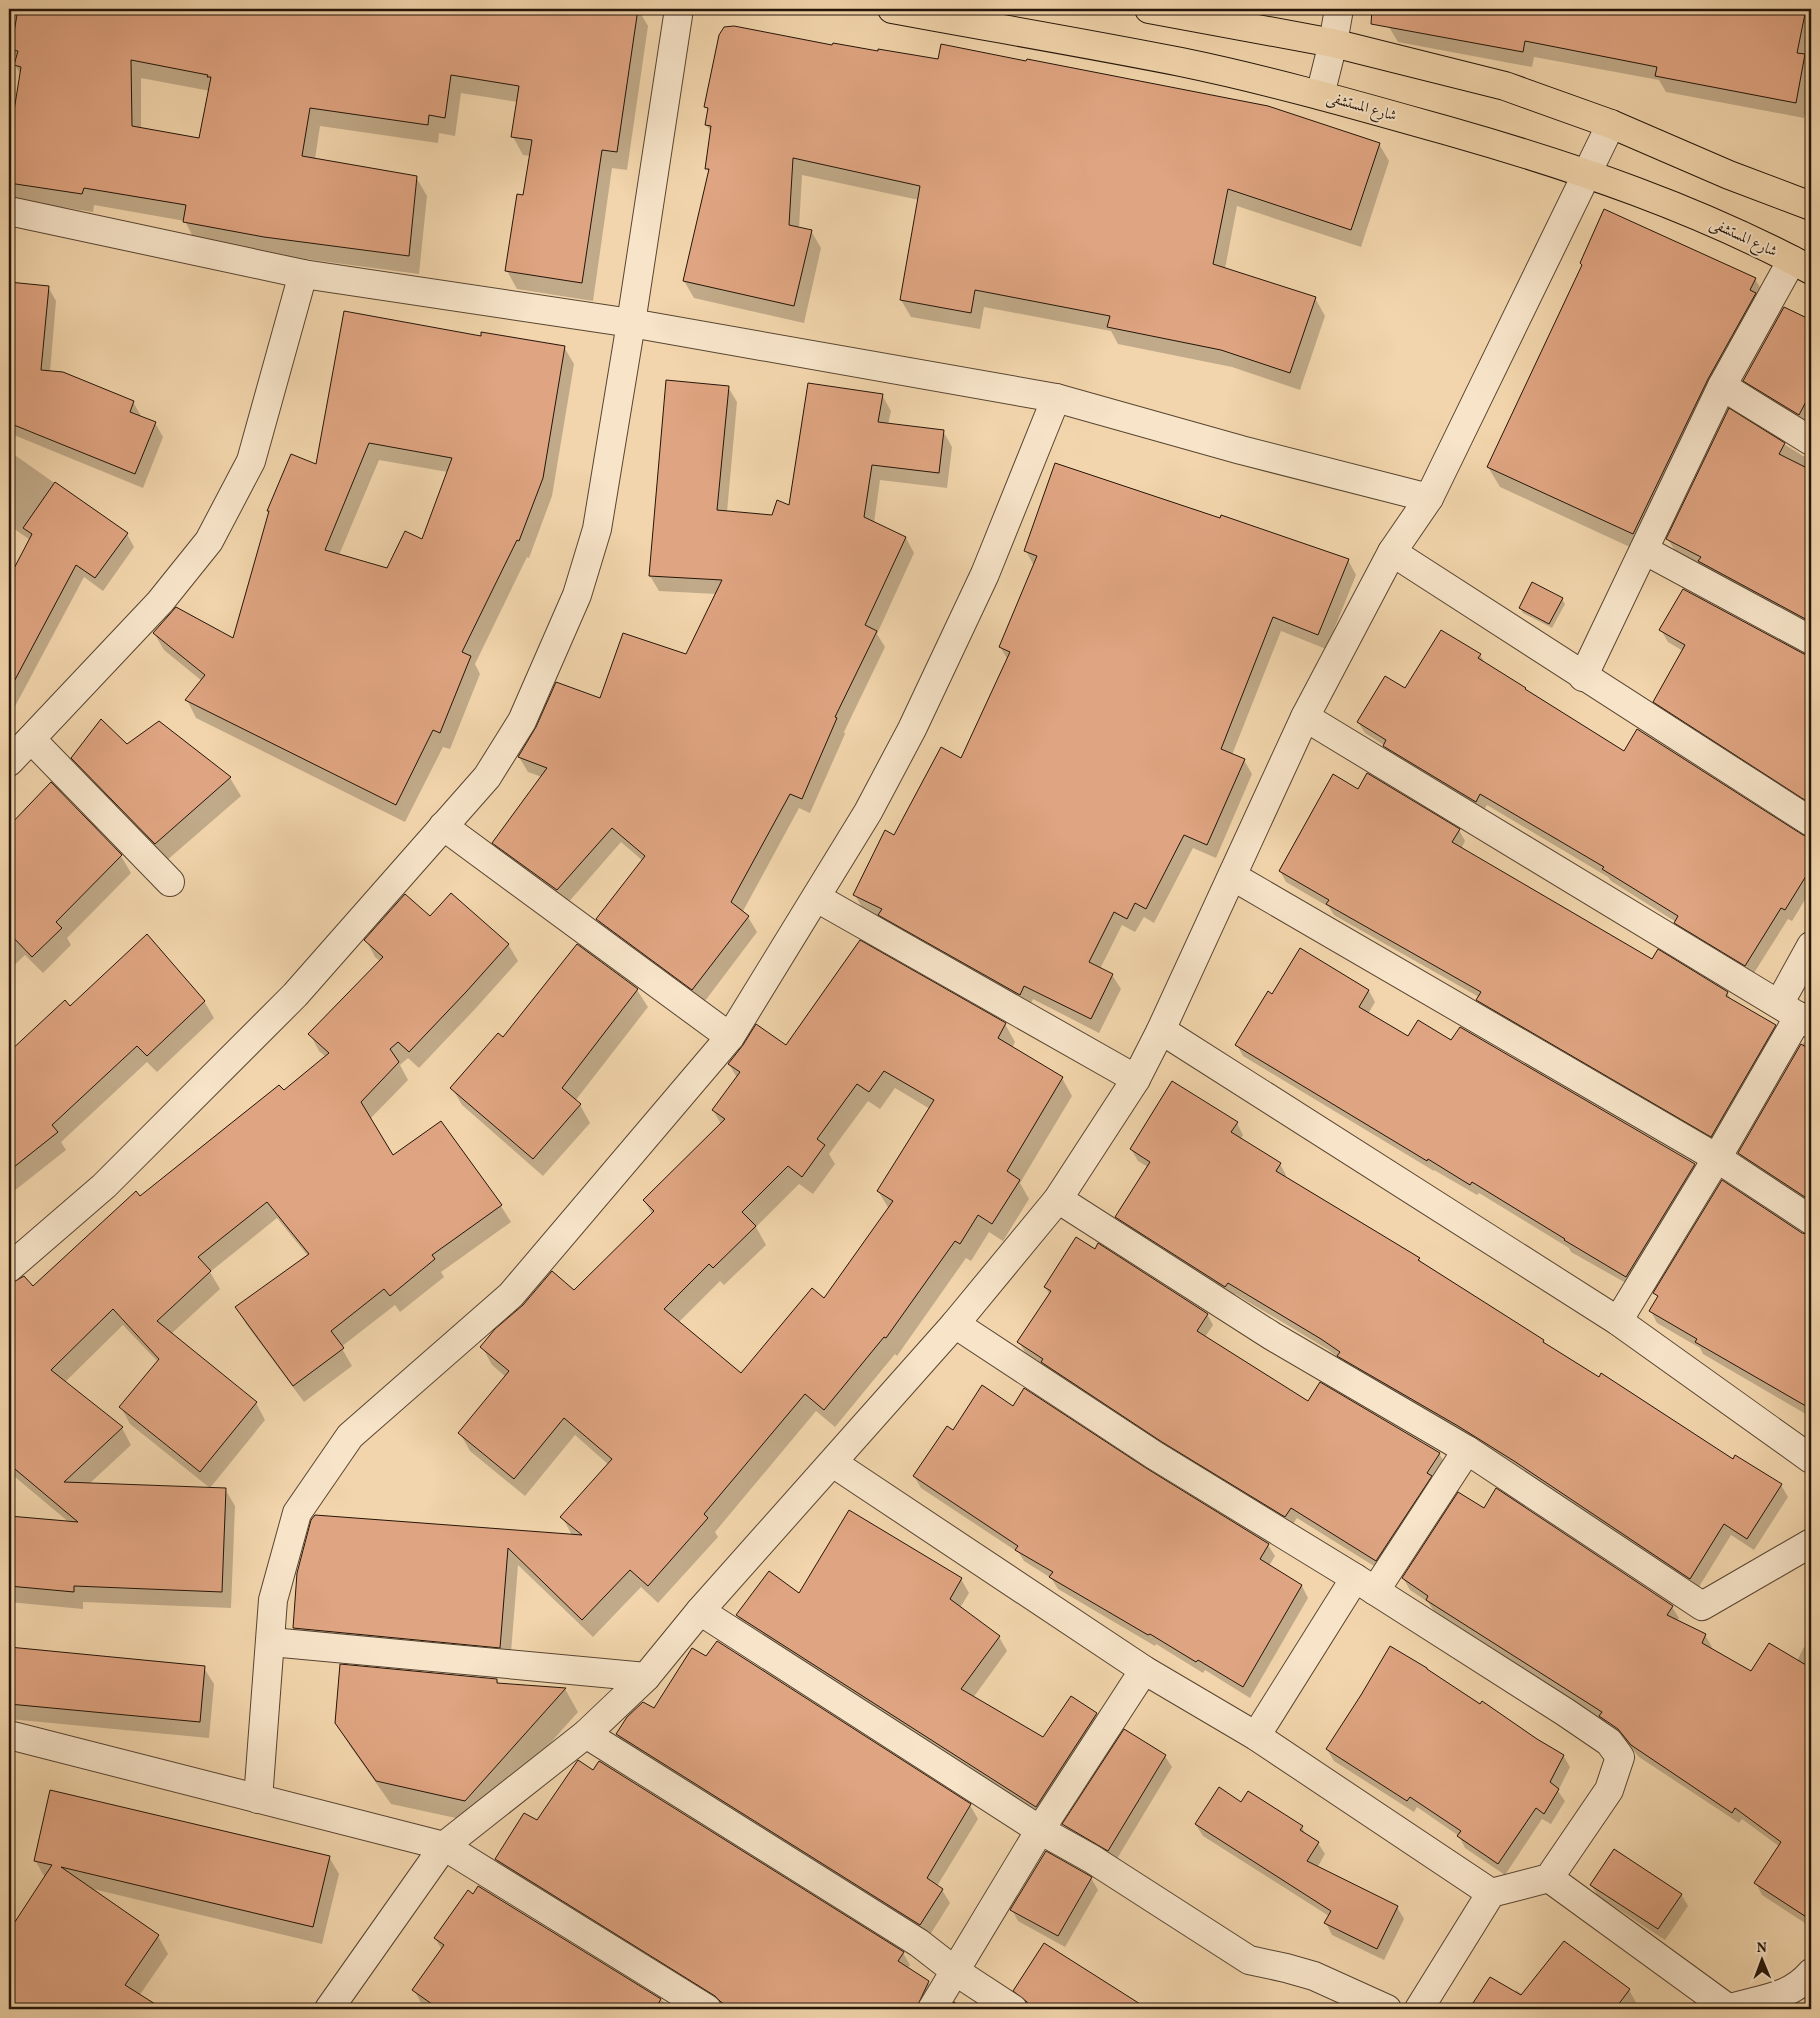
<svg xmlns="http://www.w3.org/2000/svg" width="1820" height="2018" viewBox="0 0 1820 2018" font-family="Vollkorn,Amiri,serif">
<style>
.shadow{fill:#0003;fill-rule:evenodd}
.building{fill:#dfa481;stroke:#241508;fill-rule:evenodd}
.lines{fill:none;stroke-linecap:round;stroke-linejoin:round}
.street-casing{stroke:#584531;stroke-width:30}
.primary-casing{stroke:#241508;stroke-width:30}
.street{stroke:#f7e4c9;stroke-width:28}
.primary{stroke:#f2d5ac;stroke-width:28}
.labels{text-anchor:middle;stroke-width:4;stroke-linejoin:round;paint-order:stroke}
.street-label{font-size:15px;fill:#241508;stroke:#f7e4c9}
</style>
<rect width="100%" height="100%" fill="#f2d5ac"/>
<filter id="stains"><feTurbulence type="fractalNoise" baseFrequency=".004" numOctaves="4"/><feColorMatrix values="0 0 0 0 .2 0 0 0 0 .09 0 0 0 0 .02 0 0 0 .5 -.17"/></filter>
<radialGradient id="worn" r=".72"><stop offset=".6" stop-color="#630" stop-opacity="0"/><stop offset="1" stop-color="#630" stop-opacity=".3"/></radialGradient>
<g class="shadow">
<path d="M 20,9 L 638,9 L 648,26 L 627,170 L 612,168 L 593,301 L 517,289 L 507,271 L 524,197 L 530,156 L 523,155 L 513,137 L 518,102 L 461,93 L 455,136 L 439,133 L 438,143 L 320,126 L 315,159 L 416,177 L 427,196 L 419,274 L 275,255 L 195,241 L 185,221 L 94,205 L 93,212 L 14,200 L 9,191 L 9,150 L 21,75 L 15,65 L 17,58 L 13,50 ZM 141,78 L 210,91 L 200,140 L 141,129 Z"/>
<polygon points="1392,9 1811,9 1811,39 1807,61 1811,68 1811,81 1804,118 1666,92 1659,80 1534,57 1532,67 1398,42 1389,27"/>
<polygon points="706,107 1379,144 1389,161 1361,247 1237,206 1225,269 1315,298 1325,316 1300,390 1232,367 1118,344 1111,331 984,307 980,329 911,317 901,300 919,200 802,175 799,228 811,231 821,248 804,323 694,298 684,281 710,173 707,169 712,133 706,125 709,112"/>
<polygon points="1755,279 1767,299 1645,554 1500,487 1488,467"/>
<polygon points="9,283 48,287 56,301 50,372 133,402 141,416 155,423 163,437 143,488 9,433 9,366 23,345 9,343"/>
<polygon points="1784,308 1811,322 1811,430 1751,393 1744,381"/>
<path d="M 482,337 L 564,347 L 574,364 L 552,496 L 529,558 L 527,557 L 475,664 L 480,674 L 450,749 L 443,747 L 405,822 L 196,718 L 187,700 L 202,681 L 164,650 L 154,633 L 234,640 L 270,513 L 268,510 L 317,466 ZM 379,460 L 448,472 L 423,541 L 388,569 L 339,555 Z"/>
<polygon points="728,387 737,402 727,512 773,516 790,506 882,395 891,411 888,425 943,431 952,447 947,488 880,480 874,523 906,538 914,553 877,634 885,647 844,732 845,734 810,813 799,808 742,913 748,917 757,932 702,1005 606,934 597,919 643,861 621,842 566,905 503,858 494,843 542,777 528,772 519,757 601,699 687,655 716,594 659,591 650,576"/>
<polygon points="1729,410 1803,456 1811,458 1811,630 1707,573 1701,565 1675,551 1668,539"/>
<polygon points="9,451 127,534 134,547 103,591 84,577 12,712 9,715 9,581 30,540 9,525"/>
<polygon points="1026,551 1348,560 1356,575 1326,649 1281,631 1232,755 1244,760 1252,774 1216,858 1193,848 1154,923 1144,917 1135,932 1122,925 1100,969 1112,975 1121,989 1099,1033 1033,999 1028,1009 888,929 882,918 863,909 855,895 895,836 962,760 1008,660 1000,647 1034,566"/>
<polygon points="1562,599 1565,604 1552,628 1523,613 1520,608"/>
<polygon points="1661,630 1811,657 1811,810 1661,714 1654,702 1683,651 1668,642"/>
<polygon points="1480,655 1485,663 1625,753 1811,861 1811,890 1792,921 1788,919 1752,976 1682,934 1676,922 1611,881 1608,877 1487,805 1482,813 1391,757 1384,745 1365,733 1358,722 1405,690"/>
<polygon points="159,723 230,778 241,796 166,861 83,776 73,758 126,745"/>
<polygon points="51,784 121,856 131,873 67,938 71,945 43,973 25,955 9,970 9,842 33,818"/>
<polygon points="1358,790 1459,830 1465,841 1461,849 1653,961 1727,993 1732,1001 1775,1025 1781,1036 1718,1147 1484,1011 1478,1000 1479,997 1334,915 1329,907 1286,882 1280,871"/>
<polygon points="431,917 508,944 518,961 475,1009 419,1068 408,1058 400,1065 408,1080 370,1119 393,1157 441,1122 501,1206 511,1222 441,1272 444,1277 400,1312 395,1305 341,1347 352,1366 304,1402 246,1324 237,1308 308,1256 277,1218 210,1272 220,1289 171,1334 256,1403 265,1420 210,1488 130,1424 121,1407 158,1362 123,1325 65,1382 122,1428 131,1445 89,1484 225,1489 235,1506 231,1608 83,1602 83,1609 9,1602 9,1517 70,1523 9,1472 9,1284 33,1288 140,1198 284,1092 326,1057 319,1051 310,1034 380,961 375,957 366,940"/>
<polygon points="577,945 637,990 648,1007 575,1101 580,1105 590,1123 543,1176 462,1105 452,1088 503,1039"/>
<polygon points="1300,950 1369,991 1375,1002 1368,1014 1408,1038 1452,1042 1694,1164 1701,1175 1633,1287 1571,1252 1569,1248 1479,1193 1477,1195 1434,1170 1434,1171 1243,1056 1237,1045 1273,996"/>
<polygon points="204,1001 214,1018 157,1072 147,1062 61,1142 66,1150 9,1195 9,1054 64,1002 70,1008"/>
<path d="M 1005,1024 L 1015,1042 L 1012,1048 L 1062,1078 L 1072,1096 L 1020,1183 L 1029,1199 L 1003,1241 L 989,1232 L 971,1261 L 966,1258 L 897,1356 L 895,1354 L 835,1427 L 816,1411 L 715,1532 L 718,1537 L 658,1603 L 641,1587 L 593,1637 L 518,1565 L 510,1665 L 304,1646 L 294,1628 L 298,1573 L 572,1535 L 562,1517 L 609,1465 L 575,1435 L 525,1496 L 470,1451 L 460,1433 L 506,1377 L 492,1365 L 482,1347 L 574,1292 L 652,1214 L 644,1200 L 721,1124 L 713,1110 L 737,1078 L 729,1064 L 786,1047 ZM 895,1088 L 930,1109 L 878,1191 L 889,1209 L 825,1300 L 741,1375 L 678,1323 L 720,1281 L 724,1285 L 766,1245 L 756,1227 L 799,1184 L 813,1194 L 835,1164 L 829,1154 L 868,1101 L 880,1109 Z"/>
<polygon points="1804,1042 1811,1046 1811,1208 1746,1165 1739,1153"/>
<polygon points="1237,1123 1243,1135 1241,1139 1280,1164 1286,1175 1285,1178 1419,1259 1422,1264 1543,1340 1547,1346 1733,1461 1781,1485 1788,1497 1754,1550 1731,1535 1697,1590 1345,1368 1340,1359 1329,1350 1235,1294 1232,1298 1123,1229 1117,1217 1148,1167 1138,1161 1131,1149"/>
<polygon points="1802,1234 1811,1237 1811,1417 1703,1354 1700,1348 1657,1323 1651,1311 1658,1298 1655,1293"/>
<polygon points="1045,1287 1207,1314 1213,1325 1205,1337 1309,1403 1439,1453 1445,1464 1382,1571 1297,1518 1291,1527 1049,1372 1044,1365 1025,1352 1019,1342 1050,1295"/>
<polygon points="1013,1408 1268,1545 1275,1556 1269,1566 1302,1586 1308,1598 1250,1698 1205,1670 1203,1673 1156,1644 1155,1646 1058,1589 1051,1578 1024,1561 1019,1553 921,1488 914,1476 954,1432"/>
<path d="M 1484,1510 L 1672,1607 L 1679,1618 L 1677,1621 L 1705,1635 L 1712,1647 L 1710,1649 L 1752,1673 L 1797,1661 L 1804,1647 L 1811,1652 L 1811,1927 L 1762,1895 L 1756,1883 L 1780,1847 L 1742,1819 L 1739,1823 L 1639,1757 L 1626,1741 L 1607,1728 L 1602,1719 L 1434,1611 L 1428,1602 L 1410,1590 L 1403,1578 ZM 1606,1720 L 1624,1732 L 1623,1734 L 1606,1723 Z"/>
<polygon points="961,1579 969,1593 960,1608 999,1637 1007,1651 973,1698 1044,1739 1071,1698 1096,1714 1104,1728 1044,1821 745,1629 737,1615 799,1595"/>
<polygon points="9,1649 204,1668 214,1684 209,1738 9,1719"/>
<polygon points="1428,1671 1563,1755 1570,1767 1558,1791 1565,1801 1551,1824 1542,1819 1505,1875 1465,1848 1459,1836 1417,1807 1414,1812 1334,1761 1327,1749"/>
<polygon points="497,1680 499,1684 565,1689 578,1712 479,1823 391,1804 350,1746 336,1723"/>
<polygon points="654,1710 970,1805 978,1819 937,1886 942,1890 950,1903 928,1938 625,1748 617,1734"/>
<polygon points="1165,1756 1172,1767 1115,1862 1070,1836 1064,1825"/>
<polygon points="1241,1803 1302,1827 1306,1835 1318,1843 1325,1854 1317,1868 1397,1907 1404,1919 1384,1960 1332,1935 1326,1923 1329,1916 1203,1836 1196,1825"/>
<polygon points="537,1822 903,1953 910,1965 907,1969 928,1982 935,1994 928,2009 724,2009 504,1872 496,1859"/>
<polygon points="329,1857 339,1874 322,1944 89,1888 158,1936 168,1954 139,1996 161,2009 9,2009 9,1934 45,1878 35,1860"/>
<polygon points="1091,1878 1098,1890 1065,1947 1018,1921 1012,1910"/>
<polygon points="1591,1885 1681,1894 1688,1906 1665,1940 1598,1896"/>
<polygon points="479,1887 675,2009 430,2009 421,2003 414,1990 442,1950 435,1938 473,1896"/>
<polygon points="1491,1979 1515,1993 1516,1990 1523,1995 1629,1990 1637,2004 1646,2009 1471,2009"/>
<polygon points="1024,1999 1133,2001 1137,2009 1041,2009"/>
</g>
<g class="building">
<path d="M 18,9 L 638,9 L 617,152 L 602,150 L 582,283 L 505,271 L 517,194 L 523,195 L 532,140 L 511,137 L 519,86 L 451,75 L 445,118 L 429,115 L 428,125 L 310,108 L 302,156 L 417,176 L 409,256 L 264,237 L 183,222 L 186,205 L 84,188 L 82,194 L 9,183 L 9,142 L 21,67 L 14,65 L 18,51 L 11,50 ZM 131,60 L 208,75 L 207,77 L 211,77 L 199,138 L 132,126 Z"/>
<polygon points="1372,9 1806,9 1797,53 1805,54 1796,103 1655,76 1657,67 1525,41 1523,52 1371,24"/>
<polygon points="734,26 832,45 833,43 878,51 878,49 938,59 941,44 1026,61 1027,59 1268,106 1380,143 1351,230 1228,189 1213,264 1316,297 1290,373 1221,350 1107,327 1110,316 975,290 971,313 900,300 920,186 793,158 789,225 812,230 794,306 683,281 709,169 705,169 711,126 705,125 708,108 704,107 719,35 724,27"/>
<polygon points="1604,209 1756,278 1750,290 1756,293 1708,379 1633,534 1487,467 1582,265 1580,263"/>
<polygon points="9,282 49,286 41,370 63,372 134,401 130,412 156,422 135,474 9,423"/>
<polygon points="1784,307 1811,320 1811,392 1799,415 1743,381"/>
<path d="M 344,311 L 481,336 L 481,332 L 565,346 L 543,478 L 519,541 L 517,540 L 462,652 L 471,656 L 440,733 L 433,730 L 396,805 L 185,700 L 205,675 L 153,633 L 176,607 L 233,638 L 269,511 L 267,511 L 291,454 L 316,464 ZM 369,443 L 452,458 L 422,539 L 405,531 L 387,568 L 325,550 Z"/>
<polygon points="666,380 729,386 717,510 772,515 777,500 789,505 808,383 883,394 878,422 944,430 939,473 872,465 864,517 906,537 865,625 877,631 835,717 837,718 802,799 790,794 731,902 749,916 692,990 596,919 645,856 612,828 557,890 492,843 547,768 518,757 536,727 556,682 600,698 623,633 686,654 722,580 649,576"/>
<polygon points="1729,408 1785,443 1779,454 1811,470 1811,622 1698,561 1701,557 1666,539"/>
<polygon points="1055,463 1220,518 1221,515 1349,559 1318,635 1273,617 1221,749 1245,759 1207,845 1184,835 1146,909 1135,903 1127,919 1114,912 1089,962 1113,974 1091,1019 1024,986 1020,995 878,915 882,909 853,895 885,830 894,835 941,747 961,758 1010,652 999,647 1037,556 1024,551"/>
<polygon points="55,482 128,533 95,578 76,565 9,691 9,578 32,534 23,528"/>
<polygon points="1532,582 1563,598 1549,624 1519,608"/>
<polygon points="1683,589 1804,654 1811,656 1811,804 1653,702 1685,645 1659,630"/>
<polygon points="1441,630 1481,654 1478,658 1526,688 1525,689 1624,751 1637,729 1803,835 1811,837 1811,868 1785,910 1781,908 1745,966 1674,923 1678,916 1602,869 1604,867 1480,794 1476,802 1383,746 1386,740 1357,722 1385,676 1405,688"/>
<polygon points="101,719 127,744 159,721 231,777 155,844 71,758"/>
<polygon points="1367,773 1460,829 1452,842 1652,959 1658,949 1728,992 1726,996 1776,1025 1711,1137 1476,1000 1481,992 1326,904 1329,900 1279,871 1333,774 1358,789"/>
<polygon points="51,782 122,855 56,922 62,928 32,957 9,933 9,826"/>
<polygon points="451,893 509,944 466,992 409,1052 398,1042 390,1049 399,1062 361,1102 393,1155 441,1121 502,1205 432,1255 435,1259 390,1296 384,1289 331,1331 344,1348 293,1386 235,1307 309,1254 267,1202 198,1257 211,1271 157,1321 257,1402 200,1472 119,1407 159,1359 113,1309 51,1370 123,1427 64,1482 226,1488 222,1592 74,1586 74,1592 9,1586 9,1516 78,1522 9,1464 9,1283 12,1283 24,1276 33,1286 136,1191 140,1196 279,1085 284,1090 329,1053 308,1034 383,957 364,940 405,894 430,916"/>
<polygon points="147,934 205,1001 147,1056 137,1046 52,1125 58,1132 9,1171 9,1052 65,1000 70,1006"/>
<path d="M 860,940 L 1006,1023 L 998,1038 L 1063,1077 L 1007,1171 L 1020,1180 L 992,1224 L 978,1215 L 960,1244 L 955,1241 L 886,1338 L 884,1337 L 824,1410 L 805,1394 L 704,1514 L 708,1518 L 648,1586 L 630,1570 L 582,1620 L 508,1548 L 500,1648 L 293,1628 L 297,1573 L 311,1520 L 315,1515 L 582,1535 L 560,1517 L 612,1459 L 564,1418 L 514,1479 L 458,1433 L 509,1371 L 480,1347 L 495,1329 L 523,1305 L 552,1271 L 574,1290 L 654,1211 L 643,1200 L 725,1119 L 712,1110 L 740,1072 L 728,1064 L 743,1045 L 756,1024 L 786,1045 ZM 884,1071 L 934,1100 L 877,1191 L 893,1201 L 824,1298 L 812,1288 L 741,1373 L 664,1309 L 709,1264 L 713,1268 L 756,1226 L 742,1212 L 788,1166 L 802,1177 L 825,1145 L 817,1139 L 857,1084 L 869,1092 Z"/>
<polygon points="577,944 638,989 562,1088 581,1104 533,1159 450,1088 498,1033 503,1037"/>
<polygon points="1300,948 1369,990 1359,1007 1408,1036 1418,1020 1451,1040 1460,1027 1695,1164 1626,1277 1564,1240 1565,1239 1472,1182 1470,1185 1428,1159 1427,1161 1235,1045 1268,991 1272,994"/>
<polygon points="1801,1044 1811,1050 1811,1201 1738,1153"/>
<polygon points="1172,1081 1238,1122 1231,1132 1281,1163 1276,1171 1420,1258 1418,1260 1544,1340 1543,1342 1599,1377 1601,1373 1733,1459 1735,1455 1782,1484 1747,1539 1724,1524 1690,1579 1514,1461 1458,1426 1337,1356 1340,1352 1321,1339 1228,1283 1225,1287 1115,1217 1150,1162 1130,1149"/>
<polygon points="1722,1180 1802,1233 1811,1235 1811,1409 1695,1342 1697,1339 1649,1311 1658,1296 1653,1293"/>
<polygon points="1076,1237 1095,1249 1098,1243 1208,1314 1197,1331 1308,1401 1320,1382 1440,1453 1427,1473 1432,1476 1376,1561 1291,1508 1285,1517 1162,1442 1041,1362 1043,1359 1017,1342 1051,1291 1044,1287"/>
<polygon points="982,1385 1013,1406 1024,1388 1146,1468 1269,1544 1260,1559 1302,1585 1243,1687 1198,1660 1196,1662 1150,1634 1148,1635 1049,1577 1053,1572 1015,1550 1018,1546 913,1476 947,1426 953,1430"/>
<polygon points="1496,1488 1673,1606 1667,1615 1706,1634 1702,1643 1751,1671 1769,1643 1811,1668 1811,1920 1754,1883 1781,1842 1735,1808 1732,1813 1631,1745 1618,1729 1599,1716 1602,1712 1426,1600 1428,1596 1402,1578 1458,1492 1484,1508"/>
<polygon points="849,1510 962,1578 950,1599 1000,1636 961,1689 1043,1737 1071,1696 1097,1713 1036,1807 736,1615 769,1571 799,1593"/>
<polygon points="717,1641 971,1804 927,1878 943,1889 920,1925 616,1734 627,1717 643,1702 654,1708 692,1648 706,1656"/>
<polygon points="1390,1646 1427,1668 1427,1669 1480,1704 1482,1701 1537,1739 1564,1755 1550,1782 1559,1789 1544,1814 1536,1808 1498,1864 1457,1836 1461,1831 1410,1797 1407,1801 1326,1749 1361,1695"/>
<polygon points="9,1647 205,1666 200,1722 9,1704"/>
<polygon points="340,1664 497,1679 497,1683 566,1688 465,1801 376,1781 335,1723"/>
<polygon points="1124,1729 1166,1755 1108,1851 1062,1824"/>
<polygon points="578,1760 593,1770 599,1761 904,1952 898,1961 929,1981 916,2009 732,2009 721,2002 715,1996 495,1859 524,1813 537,1820"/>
<polygon points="1219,1787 1241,1802 1248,1791 1303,1826 1300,1830 1319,1842 1307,1861 1398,1906 1377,1949 1324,1923 1331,1911 1195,1824"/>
<polygon points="50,1790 330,1856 313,1927 61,1867 159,1935 125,1985 163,2009 9,2009 9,1931 52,1865 34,1861"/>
<polygon points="1614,1849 1682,1894 1658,1929 1590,1885"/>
<polygon points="1046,1851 1092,1877 1058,1936 1010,1910"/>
<polygon points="478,1886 661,1999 655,2009 439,2009 412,1990 444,1945 434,1938 468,1890 473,1894"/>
<polygon points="1564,1941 1630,1989 1615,2009 1469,2009 1490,1977 1521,1995"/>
<polygon points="1044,1943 1148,2009 1029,2009 1027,2002 1013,1991"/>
<polygon points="954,2002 965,2009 950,2009"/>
</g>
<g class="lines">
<defs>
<g id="street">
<polyline points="1320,95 1333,43 1339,9"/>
<polyline points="9,211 303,274 631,323 1056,398 1241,450 1429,498"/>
<polyline points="1722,386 1811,441"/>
<polyline points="1644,550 1811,640"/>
<polyline points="1392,552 1811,822"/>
<polyline points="1583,677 1722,386 1792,260"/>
<polyline points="1305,717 1811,1024"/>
<polyline points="31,739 170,882"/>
<polyline points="9,762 160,602 209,541 251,461 303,274"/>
<polyline points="443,826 730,1037"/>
<polyline points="1232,876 1717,1158 1811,1220"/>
<polyline points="817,898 1136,1079"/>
<polyline points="1779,1004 1811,946"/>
<polyline points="1161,1030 1618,1321 1811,1459"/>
<polyline points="1058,1199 1272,1336 1467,1450 1702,1606 1811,1543"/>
<polyline points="9,1268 104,1186 295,995 487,777 522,721 577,595 597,529 631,323 679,9"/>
<polyline points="1618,1321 1717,1158 1799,1016"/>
<polyline points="955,1324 1154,1455 1355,1578 1565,1712 1609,1742 1620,1757 1609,1790 1549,1878 1491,1893 1419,2009"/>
<polyline points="833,1463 1144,1670 1256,1736 1491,1893"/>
<polyline points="1375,1591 1467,1450"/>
<polyline points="700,1611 1040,1830 1092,1859 1249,1960 1286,1968 1314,1976 1387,2009"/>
<polyline points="271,1642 646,1677"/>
<polyline points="586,1734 919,1943 955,1971 1013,2009"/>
<polyline points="9,1735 444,1846 707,2009"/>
<polyline points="1256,1736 1355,1578"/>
<polyline points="258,1799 273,1600 297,1513 350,1436 511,1295 730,1037 868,812 912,729 985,574 1056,398"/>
<polyline points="1549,1878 1729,2009"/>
<polyline points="329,2009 444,1846 586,1734 646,1677 700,1611 955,1324 1058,1199 1136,1079 1161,1030 1305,717 1392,552 1429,498 1611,124"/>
<polyline points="932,2009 1040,1830 1144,1670"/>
<path d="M 1728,2009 C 1758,1999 1789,1999 1811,1973"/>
</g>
<g id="primary">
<path d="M 892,9 C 989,27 1085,43 1181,62 C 1273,81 1363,107 1452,132 C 1575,167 1698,209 1811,270"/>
<polyline points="1149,9 1333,43 1505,86 1611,124 1729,175 1811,206"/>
</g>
</defs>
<use href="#street" class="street-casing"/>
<use href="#primary" class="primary-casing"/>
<use href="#street" class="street"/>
<use href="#primary" class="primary"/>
</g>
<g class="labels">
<g class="street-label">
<text transform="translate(1362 106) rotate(16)" y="5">شارع المستشفى</text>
<text transform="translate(1744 237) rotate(25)" y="5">شارع المستشفى</text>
</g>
</g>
<rect width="1820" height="2018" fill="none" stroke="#f2d5ac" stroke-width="30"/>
<rect x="10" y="10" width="1800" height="1998" fill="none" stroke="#241508" stroke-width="2.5"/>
<rect x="15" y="15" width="1790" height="1988" fill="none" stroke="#241508"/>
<g transform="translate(1762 1960) rotate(359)" stroke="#f7e4c9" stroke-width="4" paint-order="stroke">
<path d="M0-4L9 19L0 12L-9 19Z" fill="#241508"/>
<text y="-8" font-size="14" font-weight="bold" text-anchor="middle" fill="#241508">N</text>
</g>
<rect width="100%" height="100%" filter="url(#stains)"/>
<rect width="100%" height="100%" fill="url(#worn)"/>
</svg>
